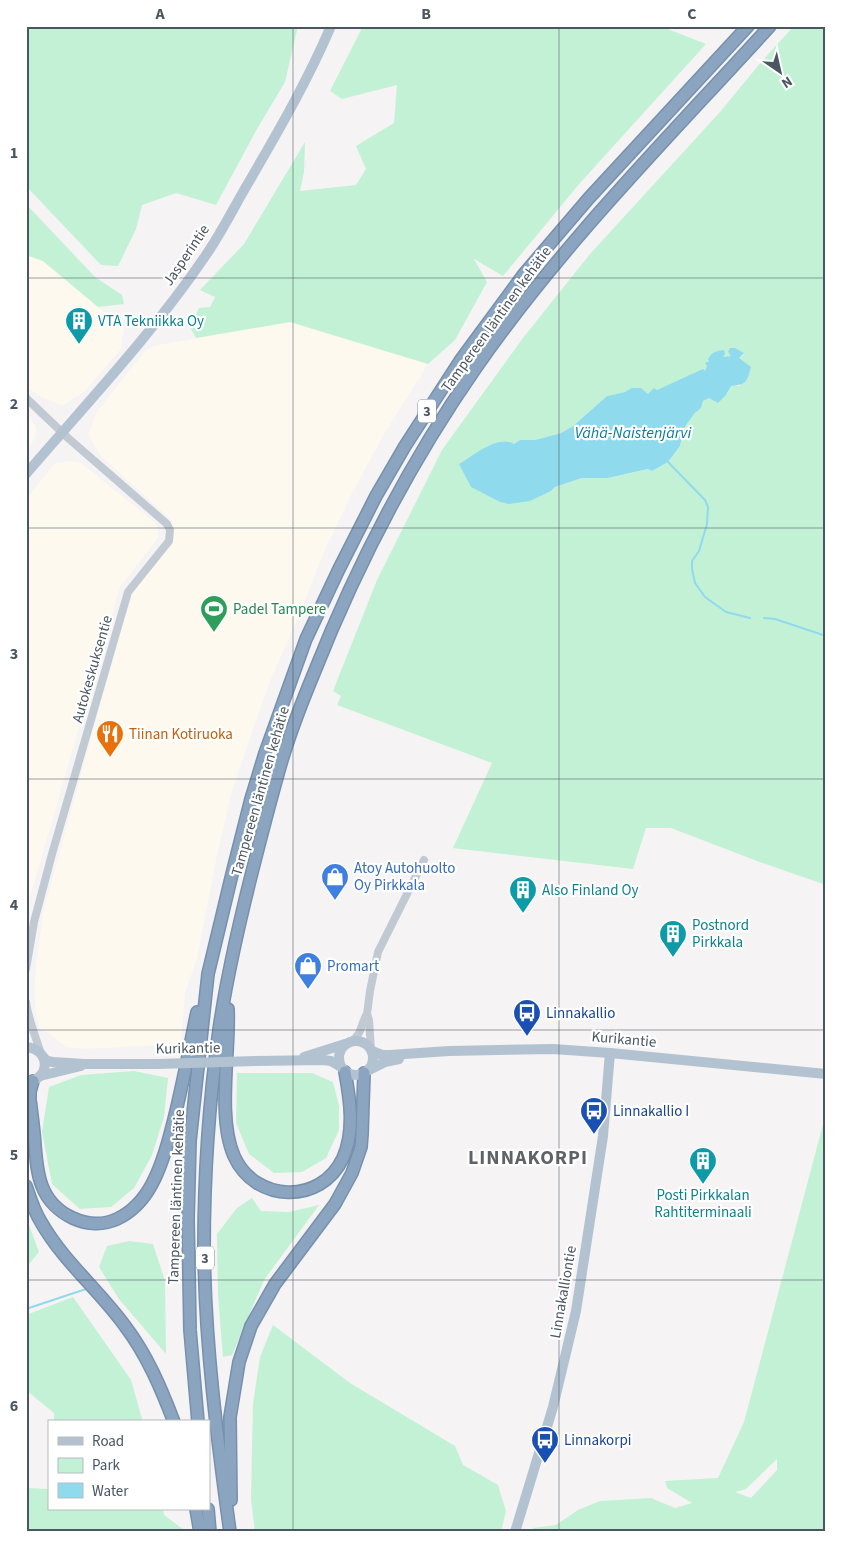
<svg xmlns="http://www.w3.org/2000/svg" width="852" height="1558" viewBox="0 0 852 1558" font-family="'Source Sans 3',sans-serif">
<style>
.commercial{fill:#fdf9ef}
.green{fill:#c3f1d5;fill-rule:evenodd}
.water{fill:#90daee}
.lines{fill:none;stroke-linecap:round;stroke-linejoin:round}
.stream{stroke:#90daee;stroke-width:2}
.highway-casing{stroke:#7690ad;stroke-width:14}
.minor{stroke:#c1cad2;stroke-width:8}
.major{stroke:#b3c2d1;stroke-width:10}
.highway{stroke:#8ba5c1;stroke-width:11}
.major-bridge{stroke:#b3c2d1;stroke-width:10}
.grid{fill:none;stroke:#4a5661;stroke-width:1;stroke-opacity:0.55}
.labels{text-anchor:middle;stroke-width:4.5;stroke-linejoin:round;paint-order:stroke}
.shield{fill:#fff;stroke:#808990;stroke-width:1}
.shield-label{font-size:14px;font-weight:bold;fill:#4a5661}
.street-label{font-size:15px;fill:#4a5661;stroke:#fff}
.culture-label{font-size:15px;fill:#0d838f;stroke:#fff;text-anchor:start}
.leisure-label{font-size:15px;fill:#27864d;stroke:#fff;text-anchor:start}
.food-label{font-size:15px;fill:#c56008;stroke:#fff;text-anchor:start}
.shop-label{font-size:15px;fill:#366cbe;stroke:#fff;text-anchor:start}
.transit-label{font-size:15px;fill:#164399;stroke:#fff;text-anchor:start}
.water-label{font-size:16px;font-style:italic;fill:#0c7c9b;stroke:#fff}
.district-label{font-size:20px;font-weight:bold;letter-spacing:1px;fill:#5f6368;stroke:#fff}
.neatline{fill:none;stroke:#4a5661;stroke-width:2}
.grid-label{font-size:16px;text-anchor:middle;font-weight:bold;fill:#4a5661}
</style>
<rect width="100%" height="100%" fill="#f5f3f3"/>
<g class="commercial">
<polygon points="26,255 43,261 98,307 124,326 121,349 85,391 62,406 37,395 26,386"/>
<polygon points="290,322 428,364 387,429 353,491 324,552 298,618 270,681 233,787 216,860 197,959 185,993 181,1044 83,1049 66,1047 49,1033 40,1029 36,1012 34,993 36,965 43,913 122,626 133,593 170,543 173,531 169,518 100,455 88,434 98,410 146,350 157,345"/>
<polygon points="26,410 36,428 35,438 26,452"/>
<polygon points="72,461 81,463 156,523 159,537 120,587 28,904 26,906 26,499 55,463"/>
</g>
<g class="green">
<polygon points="26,26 298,26 285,82 257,129 216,205 176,193 142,205 136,229 118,266 101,265 26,186"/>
<polygon points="363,26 454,26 454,29 462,26 660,26 706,44 580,183 503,276 474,259 487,282 455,340 428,364 290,322 196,338 190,327 199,308 210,307 215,297 200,290 244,244 305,142 304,172 300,191 356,185 366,169 356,146 394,123 397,85 342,99 330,91"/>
<path d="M 794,26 L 826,26 L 826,885 L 757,861 L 671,828 L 646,828 L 633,869 L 453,848 L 492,763 L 337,705 L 341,696 L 333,691 L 377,580 L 442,450 L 523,338 L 590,254 L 720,112 L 762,61 ZM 728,352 L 744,354 L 739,358 L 740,386 L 731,386 L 726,395 L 709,398 L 703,401 L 701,408 L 694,414 L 684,428 L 680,446 L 668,462 L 652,471 L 649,469 L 608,478 L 582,478 L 555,487 L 551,491 L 530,500 L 509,504 L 514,444 L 520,440 L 535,440 L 561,433 L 573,426 L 607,396 L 626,392 L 647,394 L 705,371 C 709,360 721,357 732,356 Z"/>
<polygon points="26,204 95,277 122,295 124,304 98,307 43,261 26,255"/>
<polygon points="134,1071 168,1078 164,1117 152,1155 134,1188 111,1207 80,1209 52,1184 42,1132 49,1087 81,1075"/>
<polygon points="237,1073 312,1073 333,1082 339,1106 339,1130 326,1158 302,1172 274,1173 249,1154 236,1123"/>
<path d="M 826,1113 L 826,1532 L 532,1532 L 533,1528 L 556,1525 L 578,1510 L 600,1501 L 651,1498 L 675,1508 L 692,1503 L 667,1488 L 665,1481 L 718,1478 L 744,1422 ZM 777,1459 L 777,1470 L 751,1498 L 735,1492 L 746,1489 Z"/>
<polygon points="252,1198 261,1211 289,1212 319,1205 264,1280 232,1355 223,1357 218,1294 217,1234 237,1208"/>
<polygon points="26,1217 39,1252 29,1264 26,1265"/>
<polygon points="129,1241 153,1244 165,1281 166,1354 119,1299 99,1267 107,1246"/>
<polygon points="73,1297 131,1380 143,1422 54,1422 54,1413 26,1390 26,1315"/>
<polygon points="273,1325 350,1383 455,1446 463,1465 498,1485 506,1511 501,1532 255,1532 251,1499 253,1404 260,1357"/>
<polygon points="26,1488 49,1489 49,1509 163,1509 164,1515 184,1530 185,1532 26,1532"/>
</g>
<path class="water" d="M 730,348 L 735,348 L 744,353 L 739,358 L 751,367 C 747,381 747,385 731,386 L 726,395 L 718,403 L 709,398 L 703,401 L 701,408 L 694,414 L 684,428 L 680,446 L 668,462 L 652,471 L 648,469 L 608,478 L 582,478 L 555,487 L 551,491 L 530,501 L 509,504 L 500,502 L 471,487 L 459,464 C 473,456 498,434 514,444 L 520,440 L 535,440 L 561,433 L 573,426 L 607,396 L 625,392 L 632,388 L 641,388 L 648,394 L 654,388 L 657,390 L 703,369 L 705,371 L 707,366 L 705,363 L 707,362 L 709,362 L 708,359 C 712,352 716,351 724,350 L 725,354 L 723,357 L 731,356 L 728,352 Z"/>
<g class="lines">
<g class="stream">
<polyline points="668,462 705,500 708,507 707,524 699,551 692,561 692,569 695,583 705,597 726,612 750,618"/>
<polyline points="764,618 775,619 826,636"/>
<polyline points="26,1309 86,1289"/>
</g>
<defs>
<g id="highway">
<path d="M 228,1009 C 230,1051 217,1118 234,1156 C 255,1203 321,1205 343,1158 C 355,1131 350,1099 345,1072"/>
<path d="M 33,1081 L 30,1092 L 30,1100 C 32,1115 34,1130 35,1145 C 36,1159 37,1173 42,1186 C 53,1215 89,1232 117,1219 C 132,1212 144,1199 152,1184 C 161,1167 167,1147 172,1127 C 182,1089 189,1050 197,1012"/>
<path d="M 26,1186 C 30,1198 34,1211 41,1222 C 63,1261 99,1290 125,1326 C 147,1355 161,1388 174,1422"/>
<polyline points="198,1422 190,1330 188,1219 190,1141 208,974 233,870 251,799 265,753 306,639 339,569 376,496 405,446 460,361 524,274 589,198 748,26"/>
<polyline points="231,1500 230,1417 239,1362 251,1326 275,1284 335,1204 352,1173 361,1147 362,1134 364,1073"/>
<polyline points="196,1509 200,1532"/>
<polyline points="208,1509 210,1532"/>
<path d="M 230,1532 C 217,1437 205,1343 204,1248 C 204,1175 209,1102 219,1030 C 228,967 244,902 260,841 C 267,814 274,787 282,760 C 291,730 302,702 314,673 C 356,567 409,464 475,369 C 561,245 668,138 770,26"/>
</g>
</defs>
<use href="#highway" class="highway-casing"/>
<g class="minor">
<polyline points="26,398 68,438 167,524 170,530 169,541 128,592 52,854 34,922 26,969"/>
<path d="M 26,1002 C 28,1019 36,1037 41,1054"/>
<path d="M 351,1042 C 363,1033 360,1025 367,1014"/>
<polyline points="371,1049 369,1020 367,1014 370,991 378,952 424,860"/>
</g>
<g class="major">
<path d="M 26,474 C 87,403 154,332 206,255 C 222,232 235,205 250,180 C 279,130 308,80 331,26"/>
<circle cx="356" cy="1058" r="17"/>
<path d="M 26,1047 C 51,1049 51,1080 26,1082"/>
<polyline points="372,1051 382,1055 390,1055 449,1051 553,1049 610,1053 826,1074"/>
<polyline points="43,1057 47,1061 53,1062 84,1064 158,1064"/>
<polyline points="304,1057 345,1044"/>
<polyline points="255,1061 324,1060 331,1061 341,1067"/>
<polyline points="369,1070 385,1062 399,1059"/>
<polyline points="40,1076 81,1066"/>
<polyline points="515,1532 553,1407 576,1311 603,1136 610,1053"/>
</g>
<use href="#highway" class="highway"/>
<polyline class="major-bridge" points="158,1064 255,1061"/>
</g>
<path class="grid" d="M 293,26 L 293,1532M 559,26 L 559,1532M 26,278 L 826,278M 26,528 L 826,528M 26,779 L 826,779M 26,1030 L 826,1030M 26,1280 L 826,1280"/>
<defs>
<symbol id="building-pin" viewBox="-11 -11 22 30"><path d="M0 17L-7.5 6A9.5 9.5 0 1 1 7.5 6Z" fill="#0f9aa8" stroke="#fff"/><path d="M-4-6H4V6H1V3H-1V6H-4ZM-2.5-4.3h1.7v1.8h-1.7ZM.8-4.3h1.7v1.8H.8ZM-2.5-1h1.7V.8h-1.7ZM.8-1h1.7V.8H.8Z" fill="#fff"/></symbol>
<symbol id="stadium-pin" viewBox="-11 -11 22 30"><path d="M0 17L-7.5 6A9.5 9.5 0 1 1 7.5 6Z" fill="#2e9e5b" stroke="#fff"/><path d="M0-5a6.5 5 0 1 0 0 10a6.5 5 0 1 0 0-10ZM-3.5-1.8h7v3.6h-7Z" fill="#fff"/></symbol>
<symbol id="restaurant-pin" viewBox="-11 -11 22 30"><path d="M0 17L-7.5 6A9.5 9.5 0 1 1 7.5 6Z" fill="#e8710a" stroke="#fff"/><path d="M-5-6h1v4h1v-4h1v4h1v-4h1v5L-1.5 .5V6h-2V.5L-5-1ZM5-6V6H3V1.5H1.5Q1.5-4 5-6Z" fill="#fff"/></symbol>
<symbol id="shop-pin" viewBox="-11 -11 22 30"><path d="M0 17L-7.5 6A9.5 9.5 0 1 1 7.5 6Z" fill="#3f7fe0" stroke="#fff"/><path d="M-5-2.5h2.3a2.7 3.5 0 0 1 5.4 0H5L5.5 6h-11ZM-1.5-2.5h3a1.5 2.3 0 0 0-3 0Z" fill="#fff"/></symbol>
<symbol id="bus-pin" viewBox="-11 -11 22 30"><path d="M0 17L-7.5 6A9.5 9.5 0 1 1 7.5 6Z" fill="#1a4fb4" stroke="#fff"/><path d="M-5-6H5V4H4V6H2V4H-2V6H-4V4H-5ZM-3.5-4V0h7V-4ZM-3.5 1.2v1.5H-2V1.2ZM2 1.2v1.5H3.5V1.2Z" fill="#fff"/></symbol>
</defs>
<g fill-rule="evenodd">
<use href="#building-pin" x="63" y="305" width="32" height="43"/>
<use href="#stadium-pin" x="198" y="593" width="32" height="43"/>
<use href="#restaurant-pin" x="94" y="718" width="32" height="43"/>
<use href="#shop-pin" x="319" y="861" width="32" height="43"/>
<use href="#building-pin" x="507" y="874" width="32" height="43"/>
<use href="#building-pin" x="657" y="918" width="32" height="43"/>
<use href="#shop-pin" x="292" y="950" width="32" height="43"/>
<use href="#bus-pin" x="511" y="997" width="32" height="43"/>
<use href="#bus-pin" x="578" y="1095" width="32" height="43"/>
<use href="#building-pin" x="687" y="1145" width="32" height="43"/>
<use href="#bus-pin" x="529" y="1424" width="32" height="43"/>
</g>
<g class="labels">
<g class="shield">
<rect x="418" y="399.5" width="18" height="23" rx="4"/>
<rect x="196" y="1246.5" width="18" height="23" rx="4"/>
</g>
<g class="shield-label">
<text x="427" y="416">3</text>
<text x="205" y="1263">3</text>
</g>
<g class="street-label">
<text transform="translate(186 255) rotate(-56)" y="5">Jasperintie</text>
<text transform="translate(496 319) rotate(-54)" y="5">Tampereen läntinen kehätie</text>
<text transform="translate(92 669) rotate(-74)" y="5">Autokeskuksentie</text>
<text transform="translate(260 791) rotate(-74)" y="5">Tampereen läntinen kehätie</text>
<text transform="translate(624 1039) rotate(5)" y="5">Kurikantie</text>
<text transform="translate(188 1048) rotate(-1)" y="5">Kurikantie</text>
<text transform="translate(176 1197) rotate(-88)" y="5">Tampereen läntinen kehätie</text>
<text transform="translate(563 1292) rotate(-80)" y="5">Linnakalliontie</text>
</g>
<g class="culture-label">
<text x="98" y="326">VTA Tekniikka Oy</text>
<text x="542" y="895">Also Finland Oy</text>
<text x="692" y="930">Postnord<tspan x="692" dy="17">Pirkkala</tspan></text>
<text x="703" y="1200" text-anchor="middle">Posti Pirkkalan<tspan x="703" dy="17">Rahtiterminaali</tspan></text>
</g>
<g class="leisure-label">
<text x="233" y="614">Padel Tampere</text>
</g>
<g class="food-label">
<text x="129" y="739">Tiinan Kotiruoka</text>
</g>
<g class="shop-label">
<text x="354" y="873">Atoy Autohuolto<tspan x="354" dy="17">Oy Pirkkala</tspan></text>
<text x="327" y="971">Promart</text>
</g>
<g class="transit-label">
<text x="546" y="1018">Linnakallio</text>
<text x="613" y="1116">Linnakallio I</text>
<text x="564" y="1445">Linnakorpi</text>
</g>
<g class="water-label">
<text x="633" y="438">Vähä-Naistenjärvi</text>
</g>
<g class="district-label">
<text x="528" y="1164">LINNAKORPI</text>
</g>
</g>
<rect width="852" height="1558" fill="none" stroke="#ffffff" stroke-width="55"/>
<rect x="48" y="1420" width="162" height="90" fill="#ffffff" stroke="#b7bbc0"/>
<rect x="58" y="1437" width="25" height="8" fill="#b3c2d1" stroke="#b7bbc0"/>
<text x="92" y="1446" font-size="15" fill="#4a5661">Road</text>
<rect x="58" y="1458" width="25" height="15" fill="#c3f1d5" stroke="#b7bbc0"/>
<text x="92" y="1470" font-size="15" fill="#4a5661">Park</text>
<rect x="58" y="1483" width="25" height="15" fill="#90daee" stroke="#b7bbc0"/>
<text x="92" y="1496" font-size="15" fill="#4a5661">Water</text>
<g transform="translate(780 72) rotate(146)" stroke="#ffffff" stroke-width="4" paint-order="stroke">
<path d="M0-4L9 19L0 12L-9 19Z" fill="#4a5661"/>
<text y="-8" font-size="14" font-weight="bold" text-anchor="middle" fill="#4a5661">N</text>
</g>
<rect x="28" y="28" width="796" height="1502" class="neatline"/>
<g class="grid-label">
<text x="160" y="19">A</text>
<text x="426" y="19">B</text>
<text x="692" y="19">C</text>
<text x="14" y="158">1</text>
<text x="14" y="409">2</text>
<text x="14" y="659">3</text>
<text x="14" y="910">4</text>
<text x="14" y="1160">5</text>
<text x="14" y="1411">6</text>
</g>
</svg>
